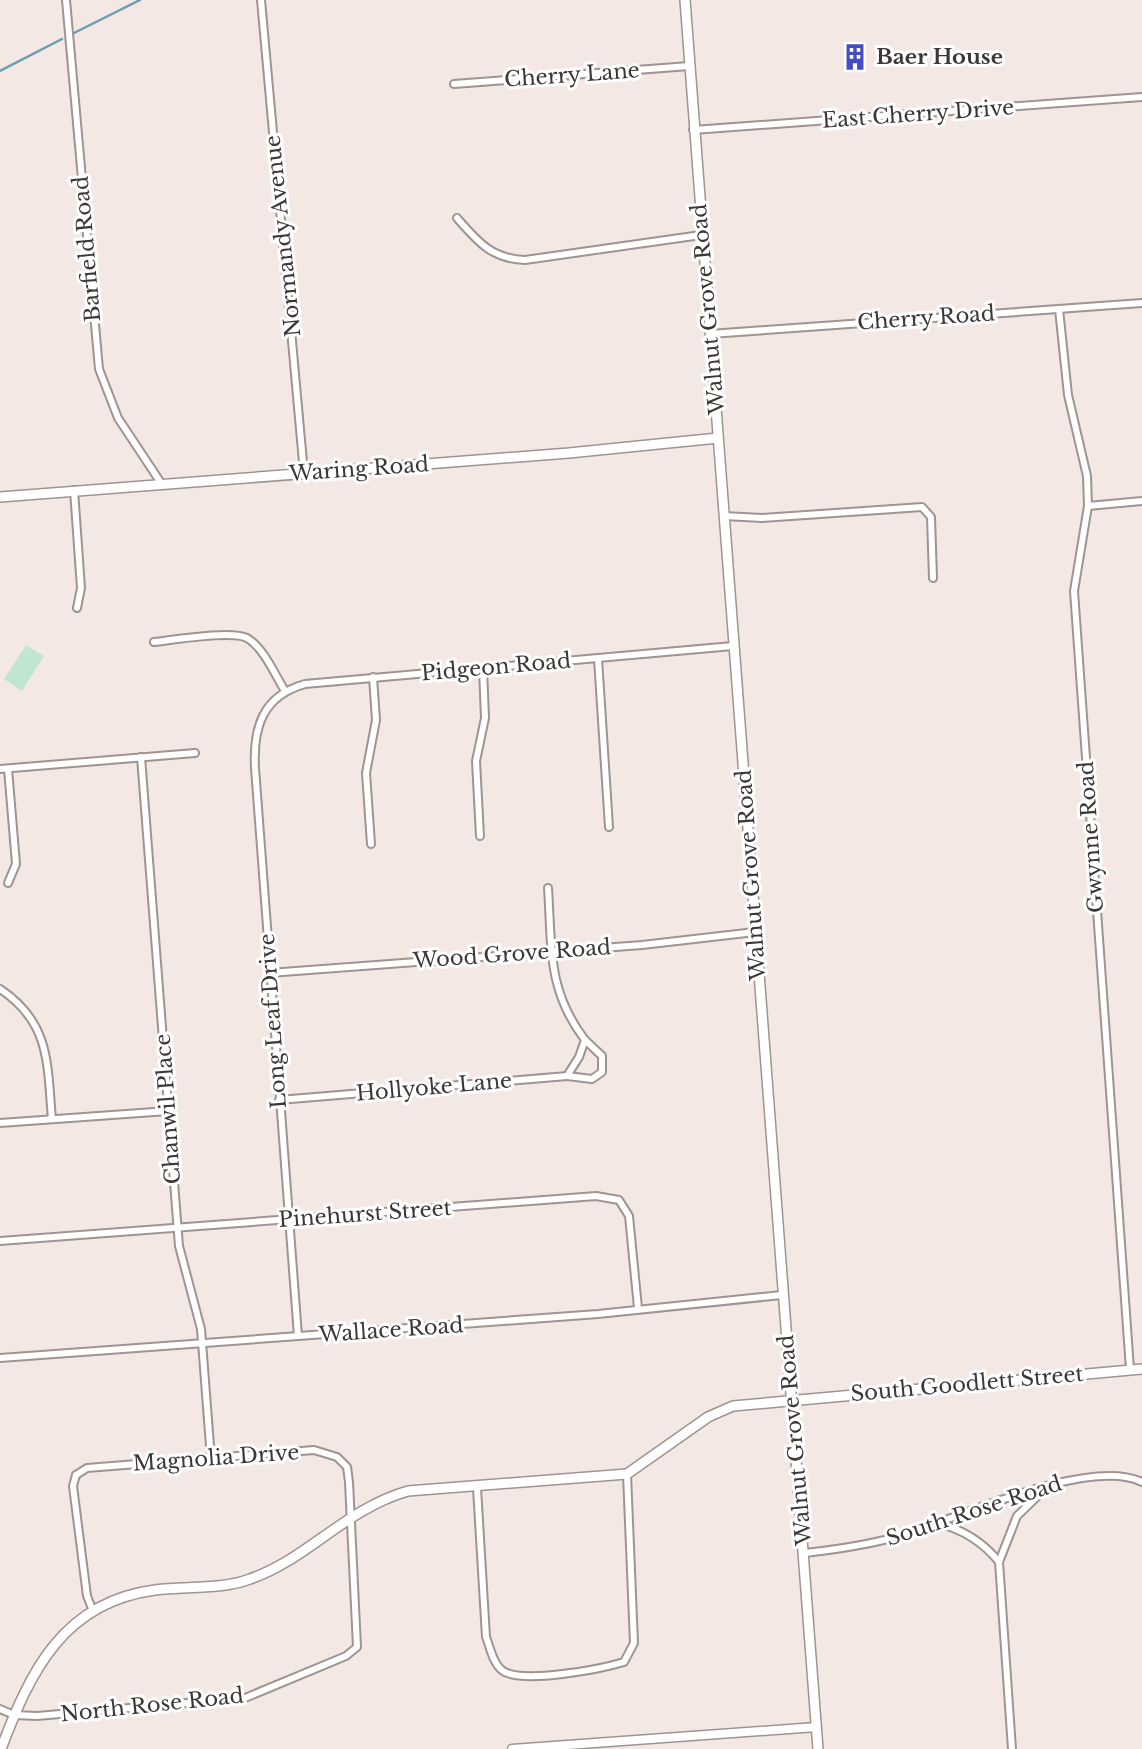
<svg xmlns="http://www.w3.org/2000/svg" width="1142" height="1749" viewBox="0 0 1142 1749" font-family="'Libre Baskerville',serif">
<style>
.green{fill:#c0e6cf}
.lines{fill:none;stroke-linecap:round;stroke-linejoin:round}
.stream{stroke:#6c9daf;stroke-width:2.5}
.minor-casing{stroke:#9e9490;stroke-width:10}
.tertiary-casing{stroke:#9e9490;stroke-width:11}
.secondary-casing{stroke:#9e9490;stroke-width:12}
.minor{stroke:#fff;stroke-width:6}
.tertiary{stroke:#fff;stroke-width:8}
.secondary{stroke:#fff;stroke-width:9}
.labels{text-anchor:middle;stroke-width:6;stroke-linejoin:round;paint-order:stroke}
.poi-label{font-size:21px;font-weight:bold;fill:#3d3837;stroke:#fff;text-anchor:start}
.street-label{font-size:21px;fill:#3d3837;stroke:#fff}
</style>
<rect width="100%" height="100%" fill="#f4e8e4"/>
<polygon class="green" points="26,645 44,656 22,691 4,679"/>
<g class="lines">
<g class="stream">
<polyline points="74,33 140,0"/>
<polyline points="0,71 62,39"/>
</g>
<defs>
<g id="minor">
<polyline points="66,0 99,369 118,418 161,483"/>
<polyline points="261,0 304,473"/>
<polyline points="454,84 689,66"/>
<polyline points="693,130 1142,97"/>
<path d="M 457,218 C 478,242 492,259 525,260 L 701,235"/>
<polyline points="1059,309 1068,395 1087,476 1088,506 1074,591 1130,1369"/>
<polyline points="710,334 1142,303"/>
<polyline points="74,490 81,588 77,608"/>
<polyline points="1088,506 1142,501"/>
<polyline points="724,516 762,518 922,507 931,517 933,578"/>
<path d="M 154,642 C 173,640 231,630 247,638 C 264,648 275,675 285,691"/>
<polyline points="598,659 609,827"/>
<polyline points="141,757 179,1246 201,1329 211,1459"/>
<polyline points="0,769 195,753"/>
<polyline points="8,769 16,864 8,883"/>
<polyline points="480,836 476,761 485,718 483,669"/>
<polyline points="371,844 366,773 376,720 373,677"/>
<polyline points="269,973 642,945 755,932"/>
<path d="M 0,989 C 51,1023 47,1064 52,1119"/>
<polyline points="567,1076 592,1079 602,1072 602,1056 585,1040"/>
<path d="M 279,1100 L 567,1076 L 579,1057 L 585,1040 C 547,990 552,948 548,888"/>
<polyline points="0,1123 168,1111"/>
<polyline points="0,1241 596,1196 619,1200 629,1216 638,1308"/>
<path d="M 298,1336 L 255,768 C 253,728 262,696 305,684 L 733,646"/>
<polyline points="0,1358 598,1314 782,1295"/>
<polyline points="76,1475 73,1486 87,1596 93,1611"/>
<path d="M 477,1488 L 486,1637 C 490,1647 493,1664 503,1671 C 523,1684 601,1669 624,1662 L 634,1643 L 627,1474"/>
<path d="M 937,1523 C 962,1529 983,1542 999,1562"/>
<path d="M 805,1553 C 841,1549 875,1544 910,1533 C 964,1515 1091,1457 1142,1482"/>
<polyline points="0,1709 14,1715 37,1716 245,1698 346,1656 357,1647 349,1482 347,1467 337,1457 314,1450 87,1468 76,1475"/>
<polyline points="1012,1749 999,1562 1017,1516 1044,1490"/>
</g>
<polyline id="tertiary" points="512,1749 816,1727"/>
<g id="secondary">
<polyline points="685,0 818,1749"/>
<polyline points="0,497 569,453 718,438"/>
<path d="M 1,1749 C 30,1672 63,1602 155,1590 C 185,1586 221,1590 250,1579 C 308,1559 345,1509 408,1491 L 627,1474 L 708,1417 L 733,1406 L 1142,1369"/>
</g>
</defs>
<use href="#minor" class="minor-casing"/>
<use href="#tertiary" class="tertiary-casing"/>
<use href="#secondary" class="secondary-casing"/>
<use href="#minor" class="minor"/>
<use href="#tertiary" class="tertiary"/>
<use href="#secondary" class="secondary"/>
</g>
<defs>
<symbol id="building-bare" viewBox="-9 -9 18 18"><path d="M-4-6H4V6H1V3H-1V6H-4ZM-2.5-4.3h1.7v1.8h-1.7ZM.8-4.3h1.7v1.8H.8ZM-2.5-1h1.7V.8h-1.7ZM.8-1h1.7V.8H.8Z" fill="#454dc2" stroke="#fff" stroke-width="2.5" paint-order="stroke"/></symbol>
</defs>
<g fill-rule="evenodd">
<use href="#building-bare" x="836" y="38" width="38" height="38"/>
</g>
<g class="labels">
<g class="poi-label">
<text x="876" y="64">Baer House</text>
</g>
<g class="street-label">
<text transform="translate(572 75) rotate(-4)" y="7">Cherry Lane</text>
<text transform="translate(918 114) rotate(-4)" y="7">East Cherry Drive</text>
<text transform="translate(283 236) rotate(-96)" y="7">Normandy Avenue</text>
<text transform="translate(87 249) rotate(-95)" y="7">Barfield Road</text>
<text transform="translate(708 309) rotate(-95)" y="7">Walnut Grove Road</text>
<text transform="translate(926 318) rotate(-4)" y="7">Cherry Road</text>
<text transform="translate(359 469) rotate(-4)" y="7">Waring Road</text>
<text transform="translate(496 667) rotate(-5)" y="7">Pidgeon Road</text>
<text transform="translate(1091 837) rotate(-94)" y="7">Gwynne Road</text>
<text transform="translate(751 875) rotate(-94)" y="7">Walnut Grove Road</text>
<text transform="translate(512 954) rotate(-4)" y="7">Wood Grove Road</text>
<text transform="translate(273 1021) rotate(-94)" y="7">Long Leaf Drive</text>
<text transform="translate(434 1087) rotate(-5)" y="7">Hollyoke Lane</text>
<text transform="translate(168 1109) rotate(-94)" y="7">Chanwil Place</text>
<text transform="translate(365 1214) rotate(-4)" y="7">Pinehurst Street</text>
<text transform="translate(391 1330) rotate(-4)" y="7">Wallace Road</text>
<text transform="translate(967 1384) rotate(-5)" y="7">South Goodlett Street</text>
<text transform="translate(795 1440) rotate(-95)" y="7">Walnut Grove Road</text>
<text transform="translate(216 1458) rotate(-4)" y="7">Magnolia Drive</text>
<text transform="translate(974 1511) rotate(-18)" y="7">South Rose Road</text>
<text transform="translate(152 1705) rotate(-6)" y="7">North Rose Road</text>
</g>
</g>
</svg>
